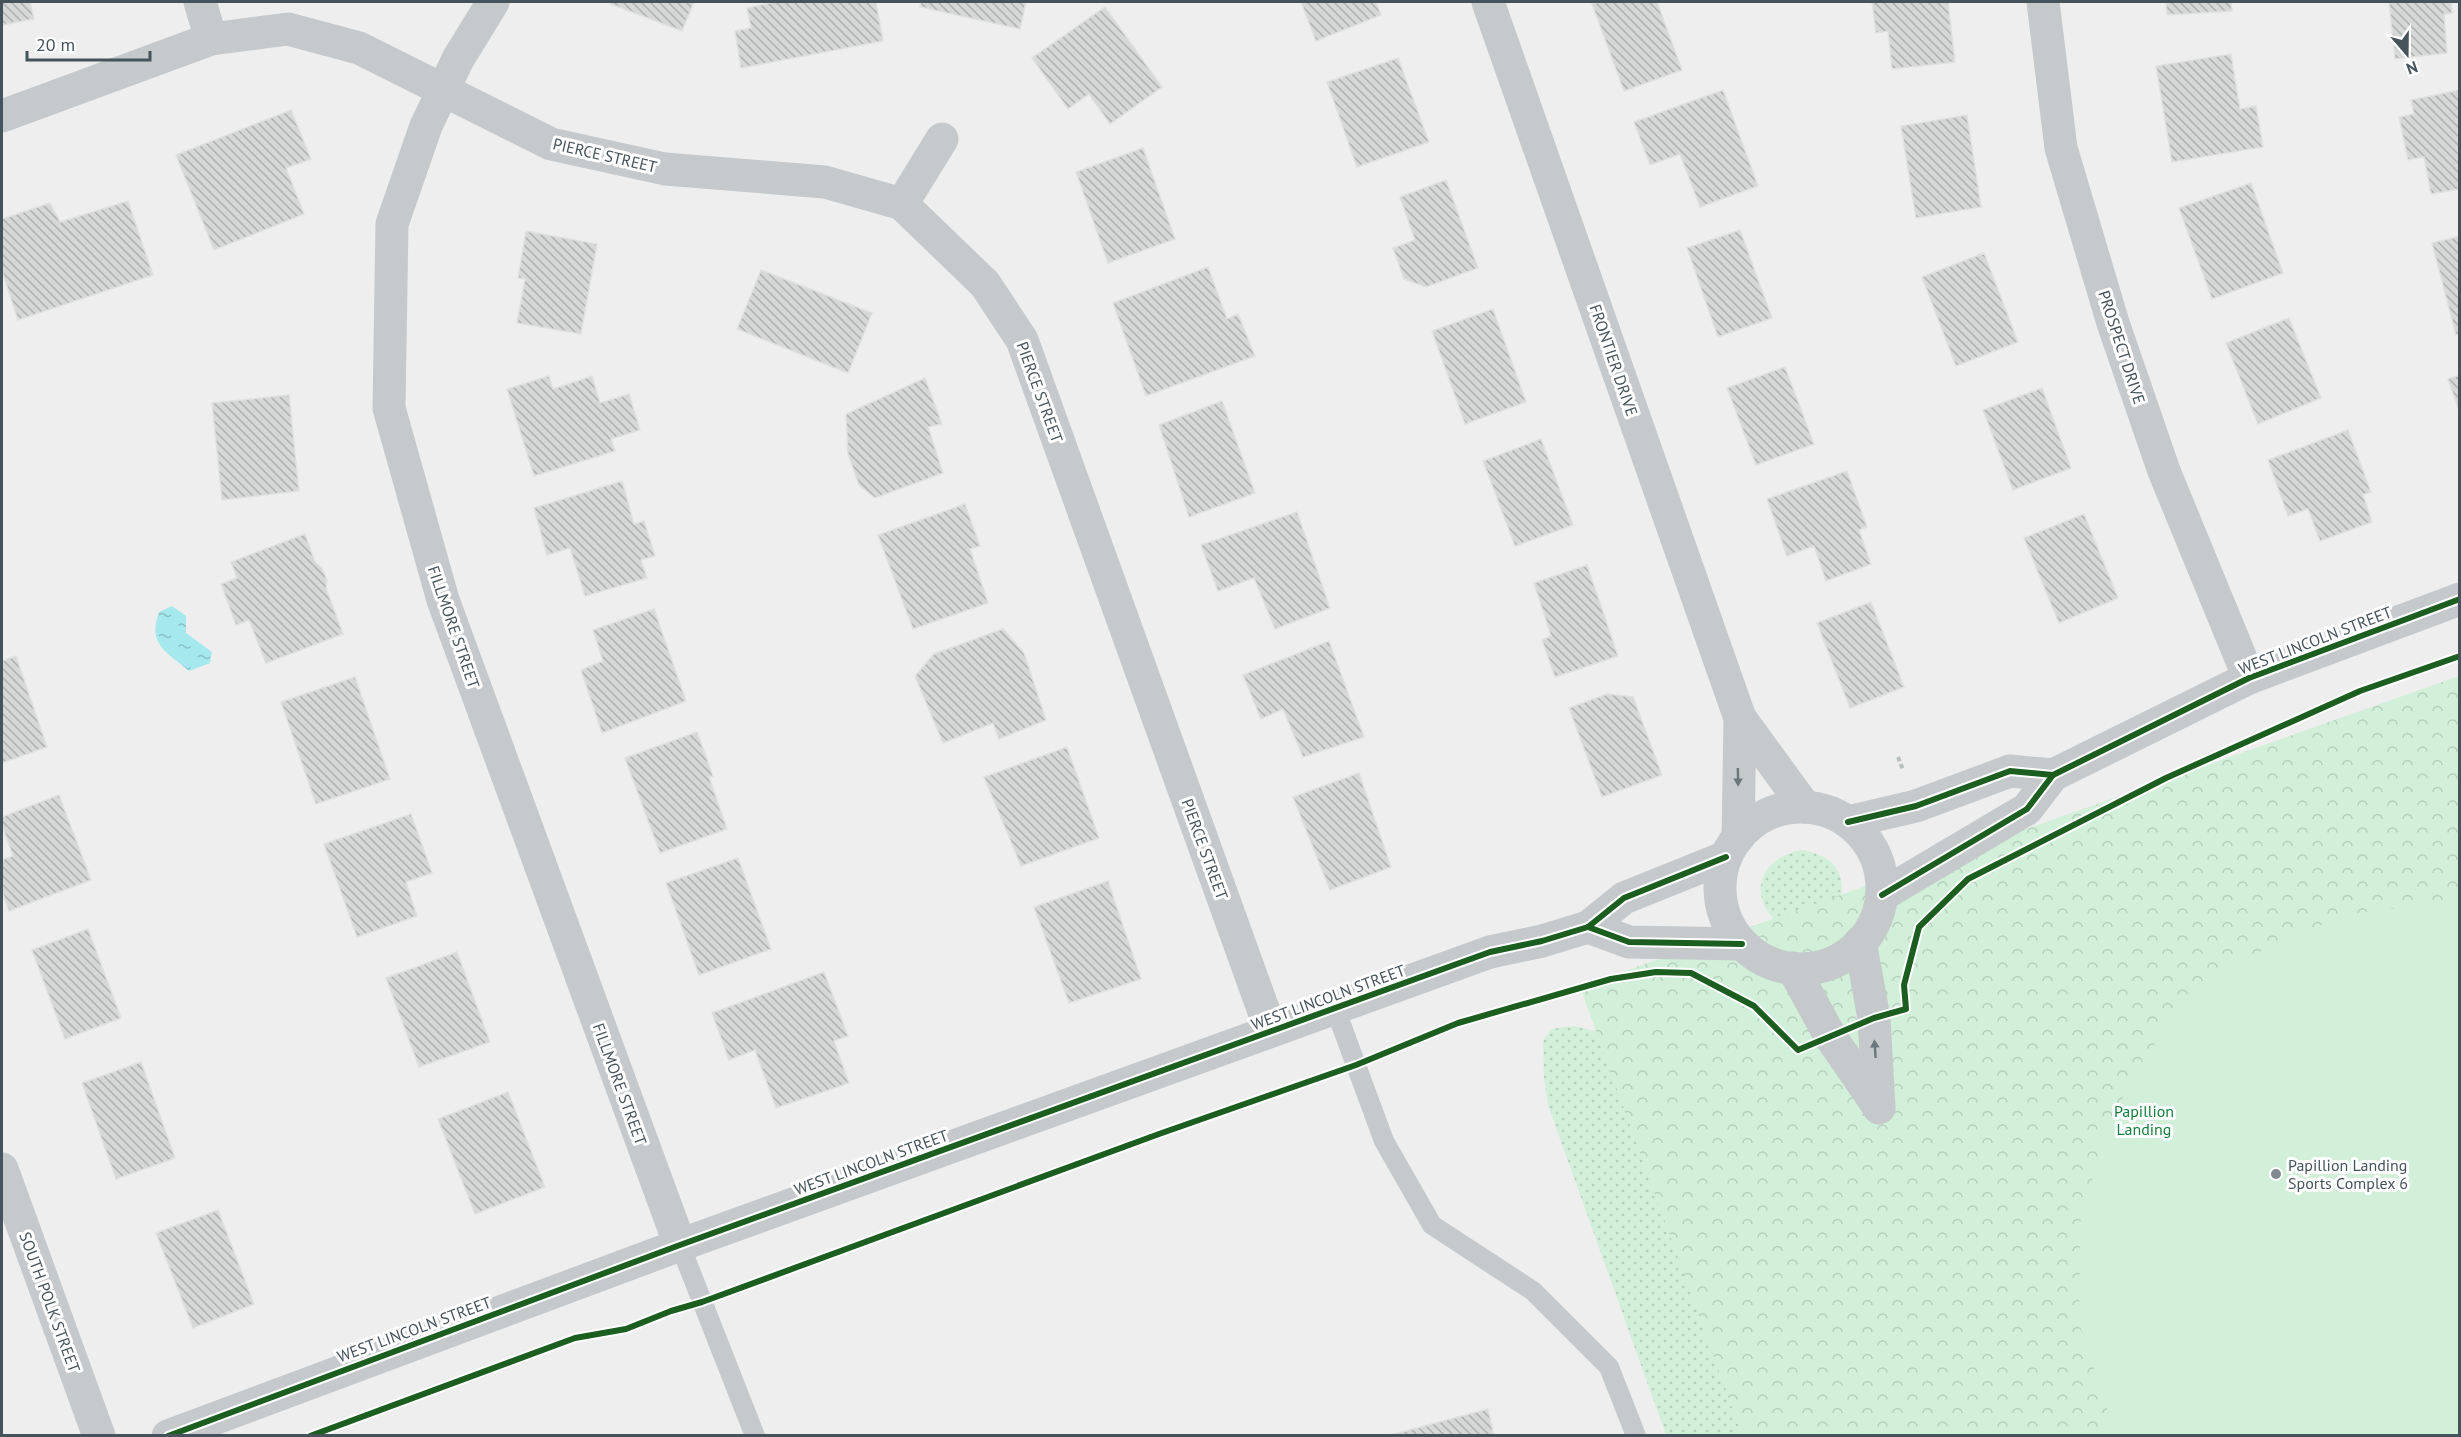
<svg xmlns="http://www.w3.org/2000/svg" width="2461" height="1437" viewBox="0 0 2461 1437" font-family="'PT Sans',sans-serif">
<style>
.grass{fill:url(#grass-dots)}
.park{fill:url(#park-crowns)}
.pitch{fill:#d1efd9}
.water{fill:url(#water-ripples)}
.building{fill:url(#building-back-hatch);stroke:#e0e0e1;stroke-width:1.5}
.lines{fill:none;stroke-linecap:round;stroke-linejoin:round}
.path{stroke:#b4c1bc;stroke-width:4;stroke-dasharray:4.5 3;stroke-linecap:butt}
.service{stroke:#c5c9cb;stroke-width:20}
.minor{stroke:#c5c9cb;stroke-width:33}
.tertiary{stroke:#c5c9cb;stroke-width:33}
.cycleway-casing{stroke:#fff;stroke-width:10}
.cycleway{stroke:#1b5e20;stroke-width:6}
.oneway{fill:#6b767d}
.poi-dot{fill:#80898e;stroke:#fff;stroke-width:2}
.labels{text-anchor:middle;stroke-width:6;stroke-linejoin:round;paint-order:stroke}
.street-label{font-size:16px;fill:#45535b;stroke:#fff}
.park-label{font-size:16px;fill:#147e3c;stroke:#fff}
.poi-label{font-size:16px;fill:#45535b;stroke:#fff;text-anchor:start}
</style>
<defs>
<pattern id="grass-dots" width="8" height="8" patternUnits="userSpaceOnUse" patternTransform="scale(1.5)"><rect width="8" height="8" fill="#d1efd9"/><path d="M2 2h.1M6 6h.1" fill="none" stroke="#b5cfbc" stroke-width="1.8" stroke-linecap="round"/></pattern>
<pattern id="park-crowns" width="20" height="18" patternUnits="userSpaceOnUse" patternTransform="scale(1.5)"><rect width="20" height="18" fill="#d1efd9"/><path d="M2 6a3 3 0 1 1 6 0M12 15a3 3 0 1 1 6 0" fill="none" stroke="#b5cfbc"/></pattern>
<pattern id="water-ripples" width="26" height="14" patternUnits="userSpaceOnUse" patternTransform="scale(1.5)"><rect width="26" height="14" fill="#a5e8ee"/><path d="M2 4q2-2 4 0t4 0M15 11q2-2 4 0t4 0" fill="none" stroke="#88bfc4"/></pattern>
<pattern id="building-back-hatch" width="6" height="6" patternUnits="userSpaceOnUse" patternTransform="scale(1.5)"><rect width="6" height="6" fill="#d6d7d7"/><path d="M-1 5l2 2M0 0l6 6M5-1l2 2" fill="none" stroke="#afb1b1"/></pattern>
</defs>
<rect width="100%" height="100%" fill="#efeeee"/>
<g class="grass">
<path d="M 1801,850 C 1835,855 1848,874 1839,907 L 1784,929 C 1747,900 1755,860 1801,850 Z"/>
<polygon points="1574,1026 1619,1037 1856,1435 1666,1435 1548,1105 1544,1077 1543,1041 1551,1029"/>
</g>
<polygon class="park" points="2459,676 2459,1435 1742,1435 1580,987"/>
<polygon class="pitch" points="2458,901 2459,1426 2419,1436 2120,1435 2112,1424 2079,1323 2080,1223 2107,1125 2162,1032 2245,958 2348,914"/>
<path class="water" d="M 172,606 L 186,616 L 186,633 L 212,652 L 210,663 L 189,671 C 167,652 147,645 159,612 Z"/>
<g class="building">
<polygon points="2,2 30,2 34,19 2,25"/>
<polygon points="612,2 694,2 682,31 611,4"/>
<polygon points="775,2 876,2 883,41 741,68 735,31 751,28 747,8"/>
<polygon points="921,2 1026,2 1020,29 920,7"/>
<polygon points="1301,2 1376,2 1381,15 1316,41"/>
<polygon points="1599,2 1657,2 1682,70 1624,91 1592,4"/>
<polygon points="1872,2 1948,2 1955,62 1892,69 1888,31 1876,33"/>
<polygon points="2166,2 2231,2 2232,11 2167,15"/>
<polygon points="2389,2 2451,2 2452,13 2444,14 2447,53 2395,59"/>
<polygon points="1105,7 1162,87 1110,124 1089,94 1068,109 1032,58"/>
<polygon points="2231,54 2240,109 2256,106 2263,147 2172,162 2156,66"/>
<polygon points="1398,58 1429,142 1357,167 1327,82"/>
<polygon points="1723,90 1758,186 1700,207 1680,154 1650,165 1634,122"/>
<polygon points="2460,90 2460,189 2431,194 2424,157 2408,160 2399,117 2414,114 2411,100"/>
<polygon points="291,110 311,159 286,168 304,214 214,250 176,155"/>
<polygon points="1967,115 1981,207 1916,218 1901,126"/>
<polygon points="1143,148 1175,239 1108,263 1076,172"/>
<polygon points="1446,180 1478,268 1426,287 1404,279 1393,248 1415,240 1400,197"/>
<polygon points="2251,183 2283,273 2212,299 2179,208"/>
<polygon points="128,201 153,275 18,320 2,271 2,219 50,203 60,222"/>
<polygon points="1740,230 1772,318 1718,337 1687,248"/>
<polygon points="526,231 597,244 581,334 517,323 525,279 518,278"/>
<polygon points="2460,236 2460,334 2456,335 2432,243"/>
<polygon points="1984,253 2018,342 1956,366 1922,277"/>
<polygon points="1208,267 1227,319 1238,314 1255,356 1146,396 1113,303"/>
<polygon points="761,270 872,313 848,373 737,329"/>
<polygon points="1493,309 1526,402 1465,424 1432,331"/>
<polygon points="2289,318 2321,398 2258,424 2226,343"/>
<polygon points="1785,367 1814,444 1756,465 1727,388"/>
<polygon points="2460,375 2460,414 2448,379"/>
<polygon points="549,376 553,389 592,376 600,403 629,394 640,430 611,439 615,451 534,476 507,389"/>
<polygon points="925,378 942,424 928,427 943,473 875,498 859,485 848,454 846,414"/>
<polygon points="2042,388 2071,468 2013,490 1983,410"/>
<polygon points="289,395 299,491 222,500 212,403"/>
<polygon points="1222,401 1255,493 1189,517 1159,425"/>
<polygon points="2348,430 2371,492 2363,495 2372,522 2320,541 2308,509 2288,516 2268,460"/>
<polygon points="1541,439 1573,525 1515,546 1483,461"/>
<polygon points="1847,471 1867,527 1859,530 1871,564 1826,581 1814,546 1787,556 1767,499"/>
<polygon points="622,481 634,524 644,521 655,556 641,560 647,578 585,596 570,548 547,555 534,508"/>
<polygon points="965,504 980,546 970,549 988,603 913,629 878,535"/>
<polygon points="1297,512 1330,608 1275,629 1254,578 1218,591 1201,545"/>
<polygon points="2084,514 2118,598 2059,623 2024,538"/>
<polygon points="305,534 315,562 322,568 327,580 326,588 343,634 266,663 249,620 236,625 221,584 237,578 231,562"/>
<polygon points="1587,565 1618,656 1555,677 1542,640 1551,636 1534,583"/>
<polygon points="1871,602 1904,687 1850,708 1817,623"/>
<polygon points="654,609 686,701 602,733 581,670 603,661 593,630"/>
<polygon points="1003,629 1024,653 1046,720 999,739 993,723 943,743 915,676 934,654"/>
<polygon points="1329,641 1364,737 1303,757 1283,709 1261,719 1243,675"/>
<polygon points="16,656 47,747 2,763 2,661"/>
<polygon points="355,677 390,779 316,804 281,702"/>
<polygon points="1607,694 1633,697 1662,775 1602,797 1569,708"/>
<polygon points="697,732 713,776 709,777 727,829 660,853 625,758"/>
<polygon points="1067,747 1099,838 1021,866 984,777"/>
<polygon points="1359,773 1391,867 1330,890 1293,797"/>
<polygon points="59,795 91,880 9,911 2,891 2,860 13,856 2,825 2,817"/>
<polygon points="411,814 432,873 406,882 417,916 357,937 324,844"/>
<polygon points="738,858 771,949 699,975 666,883"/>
<polygon points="1108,881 1141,979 1069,1003 1034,907"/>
<polygon points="88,929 121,1018 65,1039 32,950"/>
<polygon points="457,952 490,1042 419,1067 386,978"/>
<polygon points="824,972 848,1036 834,1041 849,1083 776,1108 755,1050 729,1060 712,1013"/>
<polygon points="141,1062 175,1158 116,1179 82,1083"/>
<polygon points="508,1092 545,1187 475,1214 438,1119"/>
<polygon points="218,1210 254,1304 193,1328 156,1233"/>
<polygon points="1488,1409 1494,1436 1387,1436"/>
</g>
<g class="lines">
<polyline class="path" points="1898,757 1903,770"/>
<g class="service">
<polyline points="1335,1008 1384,1141 1432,1225 1533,1291 1609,1367 1636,1436"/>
<polyline points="680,1245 755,1436"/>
</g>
<g class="minor">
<polyline points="200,2 211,39"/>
<polyline points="1488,2 1740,718 1805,807"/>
<polyline points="2043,2 2061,148 2113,323 2164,471 2249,678"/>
<polyline points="2,116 211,39 288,29 359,48 551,144 665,169 825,182 902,204 985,284 1022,340 1271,1031"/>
<polyline points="902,204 942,139"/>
<polyline points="1738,838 1740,718"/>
<polyline points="1860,942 1874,1018 1879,1108"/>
<polyline points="1793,968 1830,1036 1878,1106"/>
<polyline points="2,1169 99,1436"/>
</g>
<g class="tertiary">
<polyline points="493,2 458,59 426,126 392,224 389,408 443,600 680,1245"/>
<circle cx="1801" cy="888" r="81"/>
<polyline points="1848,822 1916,806 2010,771 2053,775"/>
<polyline points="1882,895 2027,809 2053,775 2249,678 2460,599"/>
<polyline points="1588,927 1629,942 1742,944"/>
<polyline points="168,1436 680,1245 1490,952 1542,941 1588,927 1624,898 1726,857"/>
</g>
<defs>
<g id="cycleway">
<polyline points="1848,822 1916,806 2010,771 2053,775"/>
<polyline points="1882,895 2027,809 2053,775 2249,678 2460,599"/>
<polyline points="1588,927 1629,942 1742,944"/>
<polyline points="168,1436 680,1245 1490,952 1542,941 1588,927 1624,898 1726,857"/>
<polyline points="310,1436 575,1338 626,1329 671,1311 702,1302 1159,1134 1356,1065 1458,1023 1611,979 1656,972 1691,973 1754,1006 1798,1050 1874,1018 1906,1009 1904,985 1919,927 1968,879 2166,778 2360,691 2460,656"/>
</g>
</defs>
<use href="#cycleway" class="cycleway-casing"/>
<use href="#cycleway" class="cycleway"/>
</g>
<defs><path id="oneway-solid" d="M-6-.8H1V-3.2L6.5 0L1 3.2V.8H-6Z" transform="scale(1.5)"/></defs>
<g class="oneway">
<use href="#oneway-solid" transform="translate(1738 777) rotate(89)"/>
<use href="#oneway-solid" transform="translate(1875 1049) rotate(-94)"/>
</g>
<circle class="poi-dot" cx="2276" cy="1174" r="6"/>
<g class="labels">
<g class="street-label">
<text transform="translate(605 155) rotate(13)" y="6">PIERCE STREET</text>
<text transform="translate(2122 347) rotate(72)" y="6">PROSPECT DRIVE</text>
<text transform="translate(1614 360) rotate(71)" y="6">FRONTIER DRIVE</text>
<text transform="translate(1040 392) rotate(70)" y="6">PIERCE STREET</text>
<text transform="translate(454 627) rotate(71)" y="6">FILLMORE STREET</text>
<text transform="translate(2315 640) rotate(-21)" y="6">WEST LINCOLN STREET</text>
<text transform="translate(1205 849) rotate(70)" y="6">PIERCE STREET</text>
<text transform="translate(1328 997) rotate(-20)" y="6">WEST LINCOLN STREET</text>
<text transform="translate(620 1084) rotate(70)" y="6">FILLMORE STREET</text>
<text transform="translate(871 1162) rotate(-20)" y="6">WEST LINCOLN STREET</text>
<text transform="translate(50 1302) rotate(70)" y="6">SOUTH POLK STREET</text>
<text transform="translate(414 1329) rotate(-20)" y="6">WEST LINCOLN STREET</text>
</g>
<g class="park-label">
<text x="2144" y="1117">Papillion<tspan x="2144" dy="18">Landing</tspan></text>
</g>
<g class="poi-label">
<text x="2288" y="1171">Papillion Landing<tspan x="2288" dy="18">Sports Complex 6</tspan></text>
</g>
</g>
<rect width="2461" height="1437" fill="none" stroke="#45535b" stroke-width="6"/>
<g transform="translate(2407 54) rotate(160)" stroke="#ffffff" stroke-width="4.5" paint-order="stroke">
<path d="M0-4.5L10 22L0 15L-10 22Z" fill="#45535b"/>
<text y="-9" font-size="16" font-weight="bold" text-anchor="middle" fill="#45535b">N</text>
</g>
<path d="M27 51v9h123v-9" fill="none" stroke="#45535b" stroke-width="3"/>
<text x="36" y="51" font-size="18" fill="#45535b" stroke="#ffffff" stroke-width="4.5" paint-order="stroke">20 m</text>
</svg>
